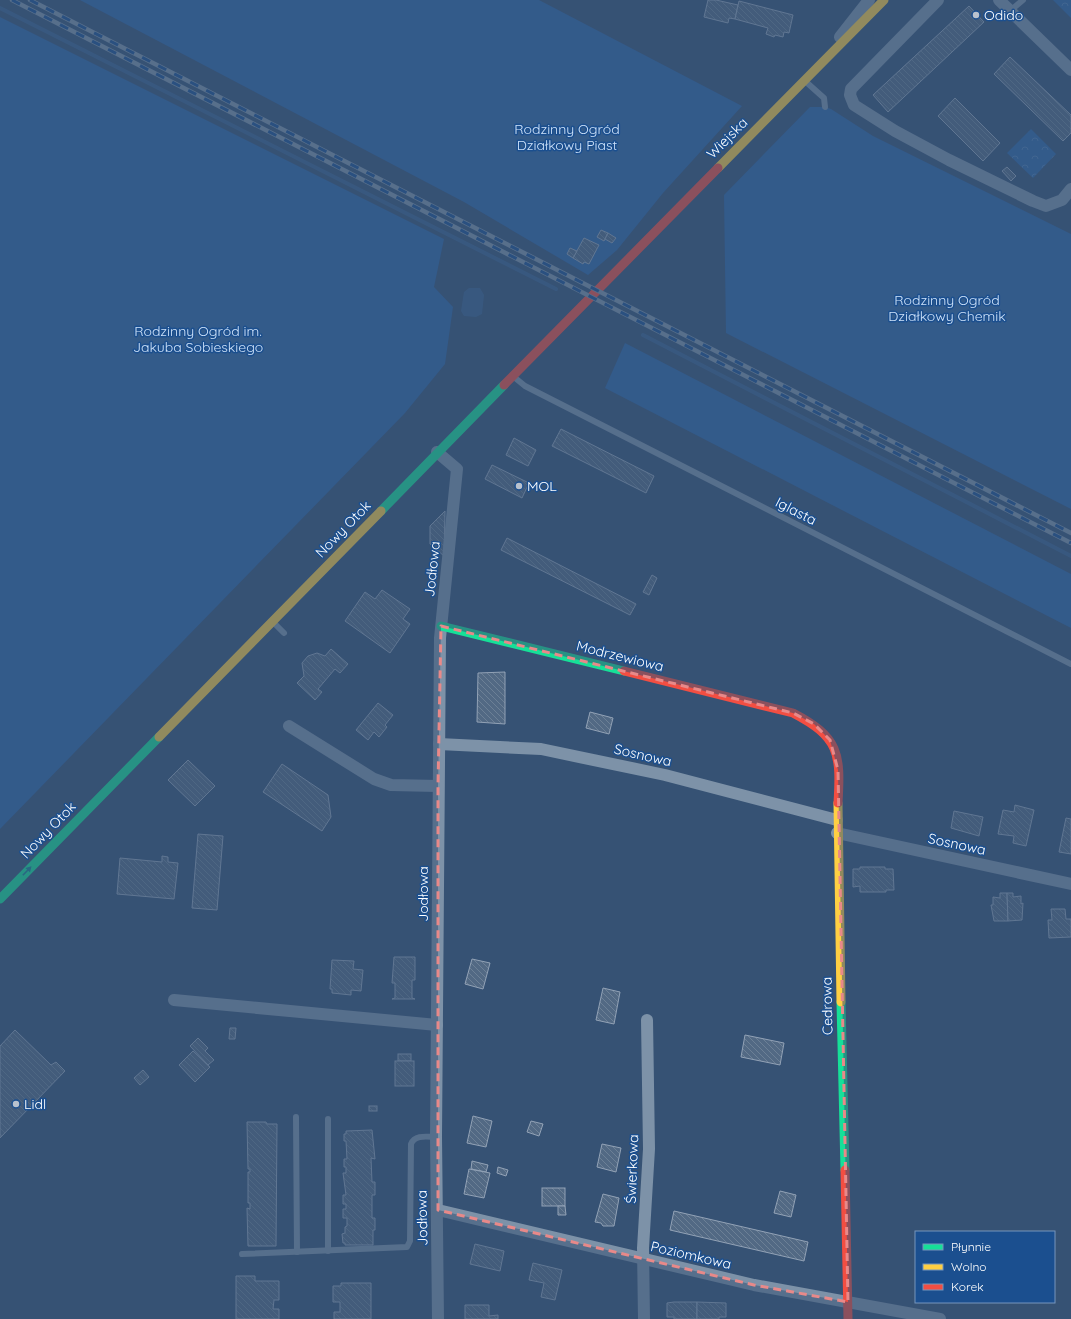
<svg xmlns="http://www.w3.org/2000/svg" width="1071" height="1319" viewBox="0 0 1071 1319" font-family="Quicksand,sans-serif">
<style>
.green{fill:#2f66a5}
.park{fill:url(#park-crowns)}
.water{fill:#3b618d}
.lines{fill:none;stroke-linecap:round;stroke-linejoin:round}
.stream{stroke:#3b618d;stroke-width:4}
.building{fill:url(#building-back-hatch);stroke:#92a2b6}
.lane{stroke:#7d92a8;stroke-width:6}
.street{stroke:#7d92a8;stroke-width:12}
.fast{stroke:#16e098;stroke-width:9}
.slow{stroke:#ffcf43;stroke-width:9}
.jam{stroke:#f24e42;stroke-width:9}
.rail-casing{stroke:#7e92a7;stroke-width:4.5}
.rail{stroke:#1b4f8f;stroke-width:3;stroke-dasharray:9;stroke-linecap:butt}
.oneway{fill:#198292}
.marked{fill:none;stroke:#e88989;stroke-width:3;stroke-dasharray:8 5;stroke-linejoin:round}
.poi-dot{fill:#b9c2ce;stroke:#1b4f8f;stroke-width:1.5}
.labels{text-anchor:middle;stroke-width:3;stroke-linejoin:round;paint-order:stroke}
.poi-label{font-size:14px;fill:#fff;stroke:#1b4f8f;text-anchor:start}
.park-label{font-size:14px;fill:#cfe3fa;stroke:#1b4f8f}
.street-label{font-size:14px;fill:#fff;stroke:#1b4f8f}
</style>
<defs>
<pattern id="park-crowns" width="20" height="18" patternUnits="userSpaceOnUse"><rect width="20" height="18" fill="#2f66a5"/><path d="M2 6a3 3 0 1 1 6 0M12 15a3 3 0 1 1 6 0" fill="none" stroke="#4e7db2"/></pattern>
<pattern id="building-back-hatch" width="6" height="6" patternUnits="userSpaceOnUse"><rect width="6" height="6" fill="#526984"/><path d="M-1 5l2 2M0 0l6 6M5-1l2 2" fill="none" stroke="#6c8096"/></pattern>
</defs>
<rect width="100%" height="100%" fill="#365274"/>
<g class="green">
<polygon points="80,0 539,0 742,106 663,193 617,250 588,275 464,202"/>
<polygon points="0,17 444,239 434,287 453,307 445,364 405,413 0,829"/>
<polygon points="810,107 825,107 831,109 873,136 1071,234 1071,509 726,333 724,195"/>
<polygon points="625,343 1071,574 1071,628 605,388"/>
</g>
<g class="park">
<polygon points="1053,0 1071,0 1071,18"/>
<polygon points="1031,129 1056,154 1033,178 1007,153"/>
</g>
<polygon class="water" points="469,288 480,288 484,295 482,314 476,317 464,316 461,311 464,292"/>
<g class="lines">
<g class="stream">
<polyline points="0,8 556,289"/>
<polyline points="643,335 1071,556"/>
</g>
</g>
<g class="building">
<polygon points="708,0 716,0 738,5 735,19 729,18 728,23 704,17"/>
<polygon points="739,1 793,15 789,33 784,32 783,37 775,35 774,37 766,34 768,28 735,19"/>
<polygon points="969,6 984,22 888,112 873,95"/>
<polygon points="1010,57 1071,115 1071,133 1063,141 994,74"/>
<polygon points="955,98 1000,143 983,161 938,116"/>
<polygon points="1007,167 1016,176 1011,181 1002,171"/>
<polygon points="601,230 608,233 604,241 597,237"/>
<polygon points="608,233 616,238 612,243 605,239"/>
<polygon points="584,238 599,245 589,264 584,262 583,264 573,258"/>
<polygon points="570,248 577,251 573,258 567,254"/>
<polygon points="561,429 654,476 646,493 552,446"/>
<polygon points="514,438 536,450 528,466 506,455"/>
<polygon points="492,465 529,483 522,498 485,479"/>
<polygon points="445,511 444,556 430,544 430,526"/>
<polygon points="507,538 636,604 630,615 501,550"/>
<polygon points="652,575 657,578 649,595 643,592"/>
<polygon points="382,590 410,609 403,619 410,624 390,653 345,621 365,592 375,599"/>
<polygon points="331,649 348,664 340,673 335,669 318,689 322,692 315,700 297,683 304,676 302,663 308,656 317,653 325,656"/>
<polygon points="505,672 505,724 477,722 478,673"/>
<polygon points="378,703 393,715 385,725 387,727 379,737 374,732 368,740 356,730"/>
<polygon points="590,712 613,718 609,734 586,728"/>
<polygon points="188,760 215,786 195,806 168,780"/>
<polygon points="282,764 328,795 331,817 322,831 263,792"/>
<polygon points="1015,805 1034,810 1026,846 1013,843 1014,836 998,834 1003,810 1014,812"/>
<polygon points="954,811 983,817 979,836 951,828"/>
<polygon points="1066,818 1071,819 1071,854 1059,852"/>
<polygon points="198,834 223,836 217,910 192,908"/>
<polygon points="162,856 168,857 168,862 178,863 174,899 117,894 120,858 162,862"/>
<polygon points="860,867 885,867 885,869 893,869 894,890 886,890 886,892 860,892 860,886 853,887 853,869 860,869"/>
<polygon points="1000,893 1007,893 1008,921 994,921 991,905 993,905 993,897 1000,898"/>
<polygon points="1007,893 1013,893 1013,897 1021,896 1021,904 1023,903 1022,920 1008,921"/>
<polygon points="1051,909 1065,909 1066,919 1071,919 1071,937 1049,938 1048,920 1052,920"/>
<polygon points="394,957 415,957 415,980 412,980 412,998 415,999 392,999 395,998 395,983 392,983"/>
<polygon points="472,959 490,963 483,989 465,984"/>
<polygon points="332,960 354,961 353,969 363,970 361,991 351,990 351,995 332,993 332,989 330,989"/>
<polygon points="603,988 620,992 614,1024 596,1020"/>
<polygon points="230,1028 236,1028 235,1039 229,1039"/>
<polygon points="15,1030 51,1065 56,1062 65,1071 0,1138 0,1046"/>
<polygon points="745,1035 784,1043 780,1065 741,1057"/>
<polygon points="198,1038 208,1048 205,1051 214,1060 208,1065 190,1046"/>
<polygon points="193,1051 210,1067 195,1082 179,1065"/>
<rect x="398" y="1054" width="13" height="7"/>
<rect x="395" y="1061" width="19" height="25"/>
<polygon points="143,1070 149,1077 140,1085 134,1078"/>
<rect x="369" y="1106" width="8" height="5"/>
<polygon points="473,1116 492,1121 486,1147 467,1143"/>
<polygon points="531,1121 543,1124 539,1136 527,1132"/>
<polygon points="247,1122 266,1122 267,1124 277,1124 276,1246 248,1246 247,1208 250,1209 250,1203 248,1203 248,1172 250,1172 250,1169 248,1169"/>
<polygon points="372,1130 375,1159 371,1158 372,1182 375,1182 375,1195 372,1195 372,1218 375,1218 375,1230 373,1230 373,1245 345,1245 345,1243 343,1243 342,1234 345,1233 345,1227 347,1226 347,1218 343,1218 343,1209 346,1209 346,1204 343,1204 343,1195 346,1195 343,1173 346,1173 346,1167 344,1167 344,1159 347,1159 346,1141 344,1141 344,1134 346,1134 346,1131"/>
<polygon points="602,1144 621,1148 616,1172 597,1167"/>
<polygon points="472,1161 488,1165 486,1172 471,1169"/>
<polygon points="498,1167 508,1170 506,1176 497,1173"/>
<polygon points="469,1169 490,1173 484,1198 464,1194"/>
<rect x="542" y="1188" width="23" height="18"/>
<polygon points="780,1191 796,1195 791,1217 774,1213"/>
<polygon points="603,1194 619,1198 614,1226 603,1226 601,1223 595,1222"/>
<polygon points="558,1206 565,1206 566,1215 558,1215"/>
<polygon points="674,1211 808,1242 804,1261 670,1230"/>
<polygon points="475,1244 504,1251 500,1271 470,1264"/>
<polygon points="533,1263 562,1270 555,1300 541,1297 544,1283 529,1280"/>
<polygon points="236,1276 255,1276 255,1281 279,1281 279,1300 274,1300 273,1309 279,1309 279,1319 236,1319"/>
<polygon points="341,1283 371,1283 371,1319 334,1319 334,1312 340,1312 340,1302 333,1302 333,1286 341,1286"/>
<polygon points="674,1302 697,1302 697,1319 674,1319 674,1317 667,1317 667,1303"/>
<polygon points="697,1302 726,1303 726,1317 719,1317 719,1319 697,1319"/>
<polygon points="465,1305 489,1305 489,1316 498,1315 498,1319 465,1319"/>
</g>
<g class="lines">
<g class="lane">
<polyline points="1010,11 1023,0"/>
<polyline points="805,81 824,98 825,107"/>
<polyline points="514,377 525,386 1071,664"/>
<polyline points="272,621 284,633"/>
<polyline points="296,1117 297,1252"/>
<polyline points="328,1119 328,1251"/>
<path d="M 242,1254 L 407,1247 L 410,1241 L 411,1144 C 415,1134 428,1137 436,1137"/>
</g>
<g class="street">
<polyline points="938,0 851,89 850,95 854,105 895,131 949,160 1033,201 1046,206 1062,200 1071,189"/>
<polyline points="999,0 1071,70"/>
<polyline points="840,37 869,0"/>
<polyline points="437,452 457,469 440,638 436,1137 438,1319"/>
<polyline points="289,726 374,779 391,785 438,786"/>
<polyline points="439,744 541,749 665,775 837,820"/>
<polyline points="837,833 1071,884"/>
<polyline points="174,1000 437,1025"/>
<polyline points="438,1210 754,1285 940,1319"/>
<polyline points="644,1319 643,1248 649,1149 647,1020"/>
</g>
<g class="fast">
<polyline points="381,511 504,385"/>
<polyline points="441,626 624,671"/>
<polyline points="0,899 159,737"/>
<polyline points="841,1002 845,1170"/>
</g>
<g class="slow">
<polyline points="718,168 884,0"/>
<polyline points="159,737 381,511"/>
<polyline points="838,803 841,1002"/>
</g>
<g class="jam">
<polyline points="504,385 718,168"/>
<path d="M 624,671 L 793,713 C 839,737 841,753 838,803"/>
<polyline points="845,1170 848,1319"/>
</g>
<defs>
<g id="rail">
<polyline points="12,0 1071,543"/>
<polyline points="30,0 1071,533"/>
</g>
</defs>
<use href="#rail" class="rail-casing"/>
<use href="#rail" class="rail"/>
</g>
<defs><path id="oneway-solid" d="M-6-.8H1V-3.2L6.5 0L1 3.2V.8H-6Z"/></defs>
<use class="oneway" href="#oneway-solid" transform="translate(27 871) rotate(-46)"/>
<path d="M0 0H1071V1319H0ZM 441,626 L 793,713 L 814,724 L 830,740 L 838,770 L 848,1302 L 754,1285 L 438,1210 L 438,786 Z" fill="#365274" fill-opacity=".55" fill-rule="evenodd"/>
<path class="marked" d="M 441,626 L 793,713 L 814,724 L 830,740 L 838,770 L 848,1302 L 754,1285 L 438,1210 L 438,786 Z"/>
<g class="poi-dot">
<circle cx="976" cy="15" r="4"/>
<circle cx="519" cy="486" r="4"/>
<circle cx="16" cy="1104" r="4"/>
</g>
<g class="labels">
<g class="poi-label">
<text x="984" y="20">Odido</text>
<text x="527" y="491">MOL</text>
<text x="24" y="1109">Lidl</text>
</g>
<g class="park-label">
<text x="567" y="134">Rodzinny Ogród<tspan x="567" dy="16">Działkowy Piast</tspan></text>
<text x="947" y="305">Rodzinny Ogród<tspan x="947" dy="16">Działkowy Chemik</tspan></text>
<text x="198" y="336">Rodzinny Ogród im.<tspan x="198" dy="16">Jakuba Sobieskiego</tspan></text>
</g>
<g class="street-label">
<text transform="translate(727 138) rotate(-45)" y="5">Wiejska</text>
<text transform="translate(796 511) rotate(27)" y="5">Iglasta</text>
<text transform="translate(343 529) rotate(-46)" y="5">Nowy Otok</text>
<text transform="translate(432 569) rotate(-84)" y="5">Jodłowa</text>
<text transform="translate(620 656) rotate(14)" y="5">Modrzewiowa</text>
<text transform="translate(643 755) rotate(13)" y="5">Sosnowa</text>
<text transform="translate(48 830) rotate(-46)" y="5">Nowy Otok</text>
<text transform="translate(957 844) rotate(12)" y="5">Sosnowa</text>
<text transform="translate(423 894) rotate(-90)" y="5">Jodłowa</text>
<text transform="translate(827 1006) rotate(-91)" y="5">Cedrowa</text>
<text transform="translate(632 1169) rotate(-88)" y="5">Świerkowa</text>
<text transform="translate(422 1218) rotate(-91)" y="5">Jodłowa</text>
<text transform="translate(691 1255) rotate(13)" y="5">Poziomkowa</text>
</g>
</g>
<rect x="915" y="1231" width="140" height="72" fill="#1b4f8f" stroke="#7695bc"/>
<rect x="923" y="1244" width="20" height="6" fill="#16e098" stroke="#7695bc"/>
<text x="951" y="1251" font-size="12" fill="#ffffff">Płynnie</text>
<rect x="923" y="1264" width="20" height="6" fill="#ffcf43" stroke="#7695bc"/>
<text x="951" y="1271" font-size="12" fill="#ffffff">Wolno</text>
<rect x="923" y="1284" width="20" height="6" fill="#f24e42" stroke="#7695bc"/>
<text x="951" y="1291" font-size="12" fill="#ffffff">Korek</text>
</svg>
